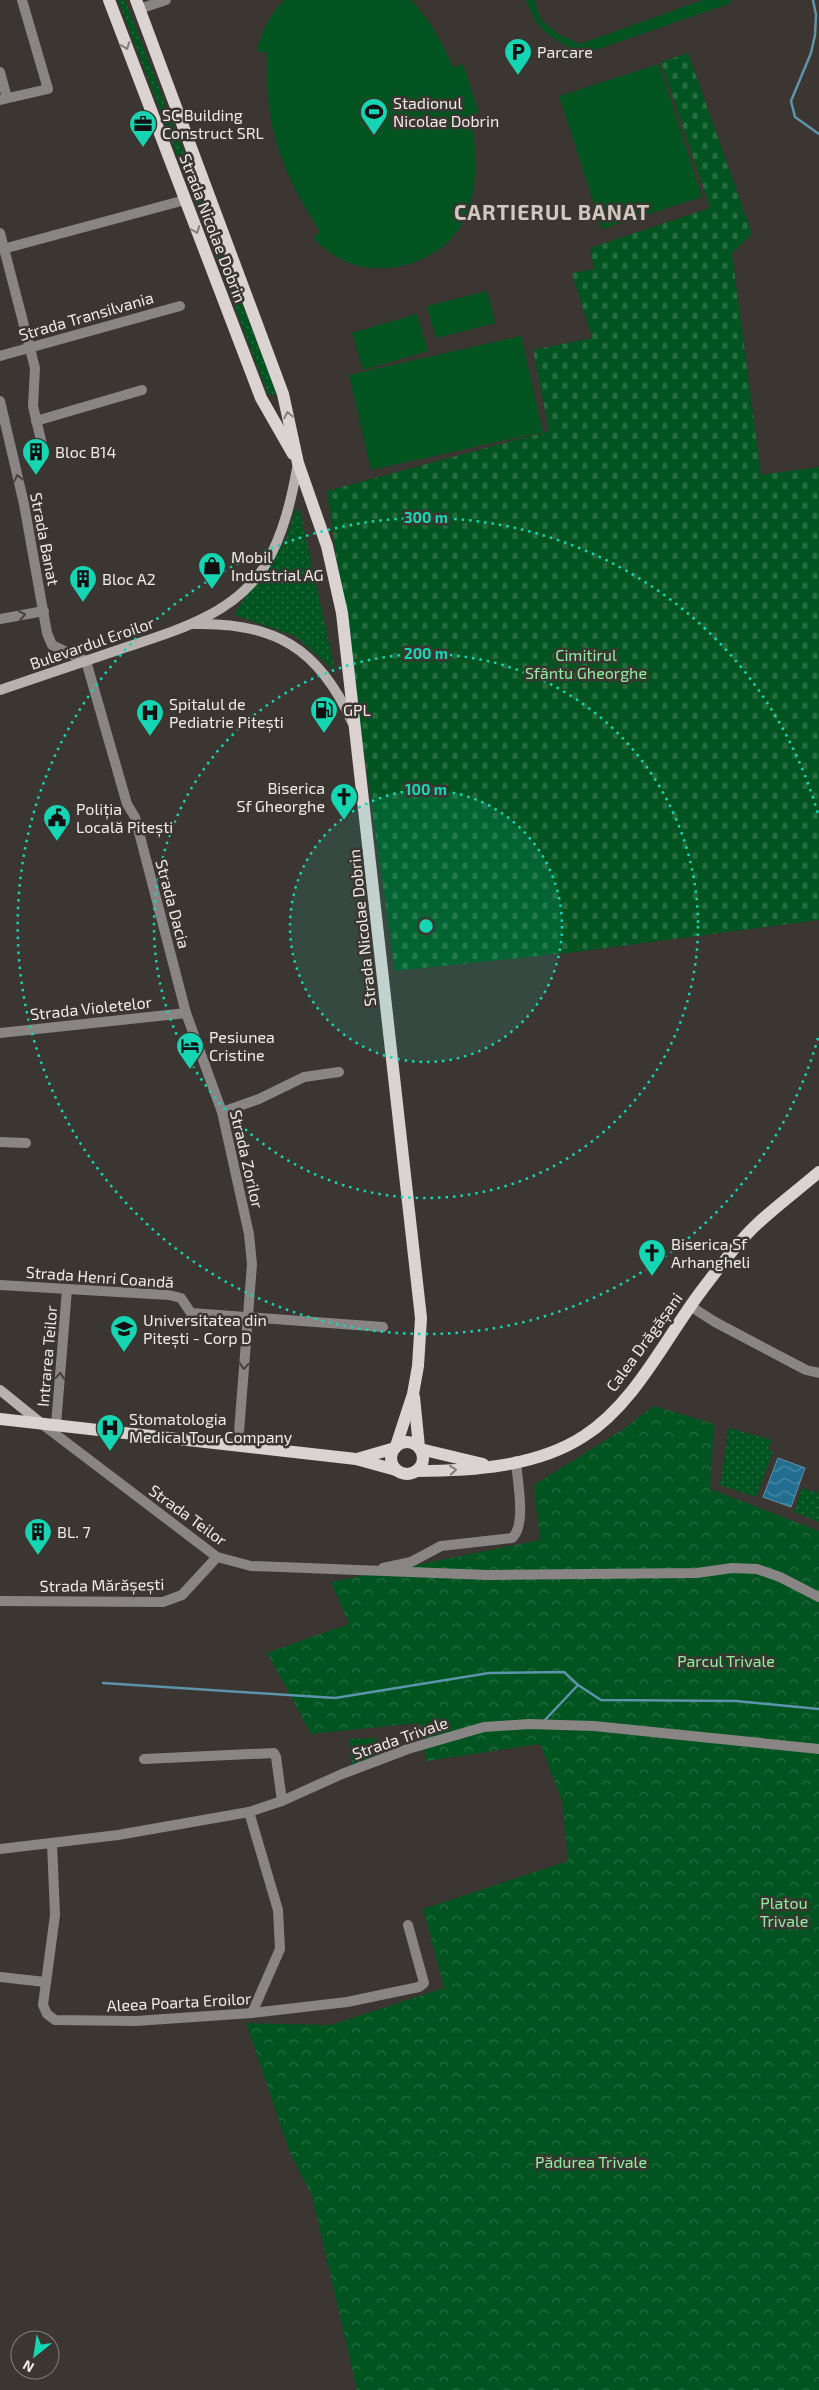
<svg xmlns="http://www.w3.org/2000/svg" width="819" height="2390" viewBox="0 0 819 2390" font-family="'Exo 2',sans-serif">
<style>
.grass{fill:url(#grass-dots)}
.forest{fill:url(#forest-crowns)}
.cemetery{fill:url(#cemetery-stones)}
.pitch{fill:#015420}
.water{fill:url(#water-waves);stroke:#5e94ab}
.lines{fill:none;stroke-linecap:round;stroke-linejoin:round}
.stream{stroke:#5e94ab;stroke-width:2.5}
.street{stroke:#898585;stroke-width:10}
.secondary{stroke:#b7b1b0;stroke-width:10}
.primary{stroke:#dbd2d2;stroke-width:12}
.oneway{stroke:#837c79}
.oneway2{stroke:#47423e}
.ring{fill:none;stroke:#16d5b3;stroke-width:2.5;stroke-dasharray:2.5 5}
.labels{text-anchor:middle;stroke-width:5;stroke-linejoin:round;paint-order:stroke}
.poi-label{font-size:16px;fill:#eeebe8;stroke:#3b3631;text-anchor:start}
.street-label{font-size:16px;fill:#eeebe8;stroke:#3b3631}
.park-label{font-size:16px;fill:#8defa0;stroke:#3b3631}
.district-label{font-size:21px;font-weight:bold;letter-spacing:1px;fill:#cec8c1;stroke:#3b3631}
.centre{fill:#16d5b3;stroke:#3b3631;stroke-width:2.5}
.ring-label{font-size:15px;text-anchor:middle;font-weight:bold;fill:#16d5b3;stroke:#3b3631;stroke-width:5;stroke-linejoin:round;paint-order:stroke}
</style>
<defs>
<pattern id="grass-dots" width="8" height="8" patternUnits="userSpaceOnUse" patternTransform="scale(1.25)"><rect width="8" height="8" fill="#015420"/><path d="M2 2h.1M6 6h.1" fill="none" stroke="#266d40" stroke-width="1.8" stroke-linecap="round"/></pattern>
<pattern id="forest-crowns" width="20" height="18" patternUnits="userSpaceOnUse" patternTransform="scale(1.25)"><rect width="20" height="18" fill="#015420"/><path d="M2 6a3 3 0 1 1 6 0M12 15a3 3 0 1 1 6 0" fill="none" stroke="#266d40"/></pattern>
<pattern id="cemetery-stones" width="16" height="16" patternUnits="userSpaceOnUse" patternTransform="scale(1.25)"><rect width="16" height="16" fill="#015420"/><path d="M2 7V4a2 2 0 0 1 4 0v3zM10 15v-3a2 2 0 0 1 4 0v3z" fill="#266d40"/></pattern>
<pattern id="water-waves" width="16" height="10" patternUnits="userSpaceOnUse" patternTransform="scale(1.25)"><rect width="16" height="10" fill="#216e91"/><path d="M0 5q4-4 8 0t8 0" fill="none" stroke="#4c8aa6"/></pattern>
</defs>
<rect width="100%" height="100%" fill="#3b3631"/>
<g class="grass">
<polygon points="118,0 125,0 276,392 273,396 268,394"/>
<polygon points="296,509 300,511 335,671 295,636 235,615 237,609 284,544"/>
<polygon points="729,1428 772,1440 768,1449 773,1452 756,1497 720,1485"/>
<polygon points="802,1488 817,1493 819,1488 819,1522 794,1512"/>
</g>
<g class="forest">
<polygon points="654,1406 714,1424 710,1489 819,1531 819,2390 357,2390 312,2196 290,2153 246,2023 331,2025 444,1988 423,1909 568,1861 562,1801 540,1744 426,1761 419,1723 311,1734 267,1653 349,1624 331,1582 540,1540 534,1485 622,1430"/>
<polygon points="376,1738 381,1754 352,1765 349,1739"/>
</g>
<polygon class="cemetery" points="688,53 752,234 732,253 761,475 819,467 819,920 567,953 395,971 327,491 549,431 533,350 592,338 572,273 594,269 590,248 710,208 661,62"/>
<g class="pitch">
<path d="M 284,0 L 411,0 C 430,19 442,42 453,67 L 463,64 L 479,113 L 470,116 C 477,150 479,186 465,218 C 446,260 389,279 347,262 C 334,257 323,248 313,238 L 320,231 C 281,172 264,125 267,53 L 257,51 C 261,31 270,15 284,0 Z"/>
<path d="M 526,0 L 534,0 L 541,20 L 558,34 L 580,44 L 703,0 L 730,0 L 731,3 L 564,61 L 560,51 L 570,48 C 543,32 538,30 526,0 Z"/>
<polygon points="659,64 702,197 602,229 559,96"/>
<polygon points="487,291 495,323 436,338 427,306"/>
<polygon points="417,314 428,351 363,370 352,333"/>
<polygon points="521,336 543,432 371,470 349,375"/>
</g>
<polygon class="water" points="778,1458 805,1468 791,1507 763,1497"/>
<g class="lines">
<g class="stream">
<polyline points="813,0 816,15 815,35 811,53 791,101 795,117 819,134"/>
<polyline points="103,1683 335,1698 489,1673 564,1672 578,1685 601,1700 736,1701 819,1709"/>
<polyline points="544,1721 578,1685"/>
</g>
<g class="street">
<polyline points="139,9 166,0"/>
<polyline points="0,72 7,98"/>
<polyline points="0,100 48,89 22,0"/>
<polyline points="0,233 35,368 33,406 43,449"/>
<polyline points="3,249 185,200"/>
<polyline points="0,356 180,306"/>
<polyline points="0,401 24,504 47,633 52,645 86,661 127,804 135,817 186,1013 222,1112 249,1234 252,1264 238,1445"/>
<polyline points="36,421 142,390"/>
<polyline points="0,619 44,611"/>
<polyline points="0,1033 186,1013"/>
<polyline points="222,1112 259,1099 304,1077 339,1072"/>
<polyline points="0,1142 26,1143"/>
<polyline points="0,1285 169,1295 181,1298 191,1313 383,1327"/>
<polyline points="690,1306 715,1322 806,1370 819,1373"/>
<polyline points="42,1424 217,1557 251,1566 488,1575 697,1573 732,1568 757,1569 780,1577 819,1597"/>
<polyline points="56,1425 67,1289"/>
<path d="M 383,1568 L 411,1562 L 441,1546 L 512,1538 C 527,1525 517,1480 516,1461"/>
<polyline points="0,1601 163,1602 182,1595 217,1557"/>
<polyline points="144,1759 274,1753 276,1757 282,1801"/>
<polyline points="249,1812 278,1910 280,1949 252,2013"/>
<polyline points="52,1843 55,1915 43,2005 47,2014 55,2020 136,2021 252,2013 347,2002 419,1987 424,1983 408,1925"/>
<polyline points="0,1849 118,1835 249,1812 282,1801 342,1774 408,1749 484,1727 529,1724 594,1726 819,1749"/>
<polyline points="0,1977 45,1982"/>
</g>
<g class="secondary">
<path d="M 194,624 C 274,622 319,648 352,722"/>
<path d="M 0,690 C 38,677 77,664 115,651 C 170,632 234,617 266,564 C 284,533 292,497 298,463"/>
<polyline points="0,1390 42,1424"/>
</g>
<g class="primary">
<polyline points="109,0 261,398 293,454"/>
<polyline points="136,0 283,394 298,463 327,546 342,613 421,1318 418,1366 413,1394 396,1446"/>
<polyline points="414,1397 419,1447"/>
<polyline points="0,1419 356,1459 396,1470"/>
<circle cx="407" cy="1458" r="16"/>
<polyline points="420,1449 483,1464"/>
<polyline points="357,1459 395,1448"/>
<path d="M 416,1471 C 471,1471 537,1467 584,1436 C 635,1404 666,1337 702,1290 C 719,1268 735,1245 755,1226 C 775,1207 798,1190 819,1172"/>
</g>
</g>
<defs><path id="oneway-chevron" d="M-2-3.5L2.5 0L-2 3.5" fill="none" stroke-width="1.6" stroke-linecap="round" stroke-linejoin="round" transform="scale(1.25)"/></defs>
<g class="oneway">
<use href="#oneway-chevron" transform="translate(126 46) rotate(70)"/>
<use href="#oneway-chevron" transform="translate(196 230) rotate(69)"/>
<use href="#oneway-chevron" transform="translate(288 415) rotate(-102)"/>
<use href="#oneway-chevron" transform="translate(453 1470) rotate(-5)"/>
</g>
<g class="oneway2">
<use href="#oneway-chevron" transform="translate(18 478) rotate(-103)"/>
<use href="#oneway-chevron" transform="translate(22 615) rotate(-10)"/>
<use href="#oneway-chevron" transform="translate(244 1366) rotate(95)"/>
<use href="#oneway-chevron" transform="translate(60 1376) rotate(-85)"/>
</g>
<circle cx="426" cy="926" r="136" fill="#16d5b3" fill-opacity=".12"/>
<g class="ring">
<circle cx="426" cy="926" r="136"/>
<circle cx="426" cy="926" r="272"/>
<path d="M818 1038A408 408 0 1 1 818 814"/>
</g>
<defs>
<symbol id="parking-pin" viewBox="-11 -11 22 30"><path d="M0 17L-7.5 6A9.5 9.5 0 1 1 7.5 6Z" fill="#16d5b3" stroke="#3b3631"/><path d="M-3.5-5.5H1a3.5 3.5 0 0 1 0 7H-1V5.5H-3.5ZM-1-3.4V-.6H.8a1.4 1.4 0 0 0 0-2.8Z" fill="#111"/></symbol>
<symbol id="stadium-pin" viewBox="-11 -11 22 30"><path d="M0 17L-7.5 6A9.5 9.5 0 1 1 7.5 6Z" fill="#16d5b3" stroke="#3b3631"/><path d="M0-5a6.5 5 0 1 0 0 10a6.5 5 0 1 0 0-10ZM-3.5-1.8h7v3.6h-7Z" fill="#111"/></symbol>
<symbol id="office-pin" viewBox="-11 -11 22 30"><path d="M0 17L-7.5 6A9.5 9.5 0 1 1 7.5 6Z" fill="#16d5b3" stroke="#3b3631"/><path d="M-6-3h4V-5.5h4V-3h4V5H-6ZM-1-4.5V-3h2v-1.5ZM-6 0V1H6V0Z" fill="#111"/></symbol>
<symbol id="building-pin" viewBox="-11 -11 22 30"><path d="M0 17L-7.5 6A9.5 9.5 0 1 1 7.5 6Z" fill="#16d5b3" stroke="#3b3631"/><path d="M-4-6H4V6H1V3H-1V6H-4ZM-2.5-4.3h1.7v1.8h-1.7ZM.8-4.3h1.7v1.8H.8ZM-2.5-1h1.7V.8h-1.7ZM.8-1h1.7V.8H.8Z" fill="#111"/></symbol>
<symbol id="shop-pin" viewBox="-11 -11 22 30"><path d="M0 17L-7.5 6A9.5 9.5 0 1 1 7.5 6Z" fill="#16d5b3" stroke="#3b3631"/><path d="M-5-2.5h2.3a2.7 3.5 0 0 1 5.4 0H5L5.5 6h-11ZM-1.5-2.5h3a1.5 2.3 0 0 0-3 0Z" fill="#111"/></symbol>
<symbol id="fuel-pin" viewBox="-11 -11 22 30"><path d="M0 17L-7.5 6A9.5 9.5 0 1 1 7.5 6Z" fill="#16d5b3" stroke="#3b3631"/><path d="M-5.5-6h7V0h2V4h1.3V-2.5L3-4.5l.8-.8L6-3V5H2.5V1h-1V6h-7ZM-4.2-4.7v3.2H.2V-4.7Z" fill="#111"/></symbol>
<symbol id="hospital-pin" viewBox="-11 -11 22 30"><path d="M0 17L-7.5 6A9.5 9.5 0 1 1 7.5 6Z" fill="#16d5b3" stroke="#3b3631"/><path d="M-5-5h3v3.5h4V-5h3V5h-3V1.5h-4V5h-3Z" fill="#111"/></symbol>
<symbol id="church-pin" viewBox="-11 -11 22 30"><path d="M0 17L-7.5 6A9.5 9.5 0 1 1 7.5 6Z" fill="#16d5b3" stroke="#3b3631"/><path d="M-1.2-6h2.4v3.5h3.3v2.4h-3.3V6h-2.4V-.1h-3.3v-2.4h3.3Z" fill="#111"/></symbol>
<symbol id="civic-pin" viewBox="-11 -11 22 30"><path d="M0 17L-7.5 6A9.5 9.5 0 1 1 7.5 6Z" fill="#16d5b3" stroke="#3b3631"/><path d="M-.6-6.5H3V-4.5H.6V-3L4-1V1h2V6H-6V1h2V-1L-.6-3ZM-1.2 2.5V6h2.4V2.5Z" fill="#111"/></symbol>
<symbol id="hotel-pin" viewBox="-11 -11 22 30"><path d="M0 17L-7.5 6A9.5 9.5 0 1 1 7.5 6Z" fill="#16d5b3" stroke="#3b3631"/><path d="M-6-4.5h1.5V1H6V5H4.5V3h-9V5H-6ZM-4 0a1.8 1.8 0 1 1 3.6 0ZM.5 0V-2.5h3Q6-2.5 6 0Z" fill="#111"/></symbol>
<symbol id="university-pin" viewBox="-11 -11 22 30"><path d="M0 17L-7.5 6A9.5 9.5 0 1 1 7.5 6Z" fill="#16d5b3" stroke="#3b3631"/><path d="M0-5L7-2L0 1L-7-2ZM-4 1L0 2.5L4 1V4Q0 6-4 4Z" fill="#111"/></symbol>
</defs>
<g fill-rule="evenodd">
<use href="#parking-pin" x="502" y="36" width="32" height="43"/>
<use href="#stadium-pin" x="358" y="96" width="32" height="43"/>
<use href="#office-pin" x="127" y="108" width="32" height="43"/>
<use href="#building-pin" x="20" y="436" width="32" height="43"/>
<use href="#shop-pin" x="196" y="550" width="32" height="43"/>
<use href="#building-pin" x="67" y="563" width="32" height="43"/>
<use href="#fuel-pin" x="308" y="694" width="32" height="43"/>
<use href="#hospital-pin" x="134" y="697" width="32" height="43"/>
<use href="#church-pin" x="328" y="781" width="32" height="43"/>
<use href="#civic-pin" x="41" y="802" width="32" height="43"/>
<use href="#hotel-pin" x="174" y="1030" width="32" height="43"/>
<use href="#church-pin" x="636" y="1237" width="32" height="43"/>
<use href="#university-pin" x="108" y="1313" width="32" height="43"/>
<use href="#hospital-pin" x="94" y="1412" width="32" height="43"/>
<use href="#building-pin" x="22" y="1516" width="32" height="43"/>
</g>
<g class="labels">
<g class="poi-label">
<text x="537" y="58">Parcare</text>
<text x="393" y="109">Stadionul<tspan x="393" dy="18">Nicolae Dobrin</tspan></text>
<text x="162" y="121">SC Building<tspan x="162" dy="18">Construct SRL</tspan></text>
<text x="55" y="458">Bloc B14</text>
<text x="231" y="563">Mobil<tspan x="231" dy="18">Industrial AG</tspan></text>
<text x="102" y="585">Bloc A2</text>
<text x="169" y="710">Spitalul de<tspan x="169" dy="18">Pediatrie Pitești</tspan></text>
<text x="343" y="716">GPL</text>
<text x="325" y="794" text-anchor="end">Biserica<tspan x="325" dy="18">Sf Gheorghe</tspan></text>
<text x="76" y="815">Poliția<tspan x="76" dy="18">Locală Pitești</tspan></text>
<text x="209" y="1043">Pesiunea<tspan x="209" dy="18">Cristine</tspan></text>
<text x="671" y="1250">Biserica Sf<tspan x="671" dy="18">Arhangheli</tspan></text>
<text x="143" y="1326">Universitatea din<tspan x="143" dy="18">Pitești - Corp D</tspan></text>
<text x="129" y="1425">Stomatologia<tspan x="129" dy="18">Medical Tour Company</tspan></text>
<text x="57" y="1538">BL. 7</text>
</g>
<g class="street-label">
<text transform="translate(213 228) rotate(69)" y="6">Strada Nicolae Dobrin</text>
<text transform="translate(86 316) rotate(-16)" y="6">Strada Transilvania</text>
<text transform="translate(45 539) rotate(79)" y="6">Strada Banat</text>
<text transform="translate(92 643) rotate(-19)" y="6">Bulevardul Eroilor</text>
<text transform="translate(173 904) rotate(75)" y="6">Strada Dacia</text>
<text transform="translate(362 928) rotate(-96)" y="6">Strada Nicolae Dobrin</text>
<text transform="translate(91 1008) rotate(-6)" y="6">Strada Violetelor</text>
<text transform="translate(247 1159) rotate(77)" y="6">Strada Zorilor</text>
<text transform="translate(100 1277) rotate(4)" y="6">Strada Henri Coandă</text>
<text transform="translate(644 1342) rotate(-54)" y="6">Calea Drăgășani</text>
<text transform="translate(47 1356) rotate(-85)" y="6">Intrarea Teilor</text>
<text transform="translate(188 1515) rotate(36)" y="6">Strada Teilor</text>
<text transform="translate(102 1585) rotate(-1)" y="6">Strada Mărășești</text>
<text transform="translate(400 1738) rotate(-19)" y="6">Strada Trivale</text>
<text transform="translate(179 2002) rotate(-3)" y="6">Aleea Poarta Eroilor</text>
</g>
<g class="park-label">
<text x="586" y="661">Cimitirul<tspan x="586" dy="18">Sfântu Gheorghe</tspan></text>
<text x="726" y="1667">Parcul Trivale</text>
<text x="784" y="1909">Platou<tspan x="784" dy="18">Trivale</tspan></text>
<text x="591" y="2168">Pădurea Trivale</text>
</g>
<g class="district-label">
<text x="552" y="220">CARTIERUL BANAT</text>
</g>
</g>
<circle cx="426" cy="926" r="8" class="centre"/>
<g class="ring-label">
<text x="426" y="523">300 m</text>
<text x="426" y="659">200 m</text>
<text x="426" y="795">100 m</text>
</g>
<g transform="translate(35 2355) rotate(210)"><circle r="24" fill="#3b3631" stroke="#837e7a"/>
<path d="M0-4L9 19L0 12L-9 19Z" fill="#16d5b3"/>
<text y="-8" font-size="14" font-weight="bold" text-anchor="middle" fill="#eeebe8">N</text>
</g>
</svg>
